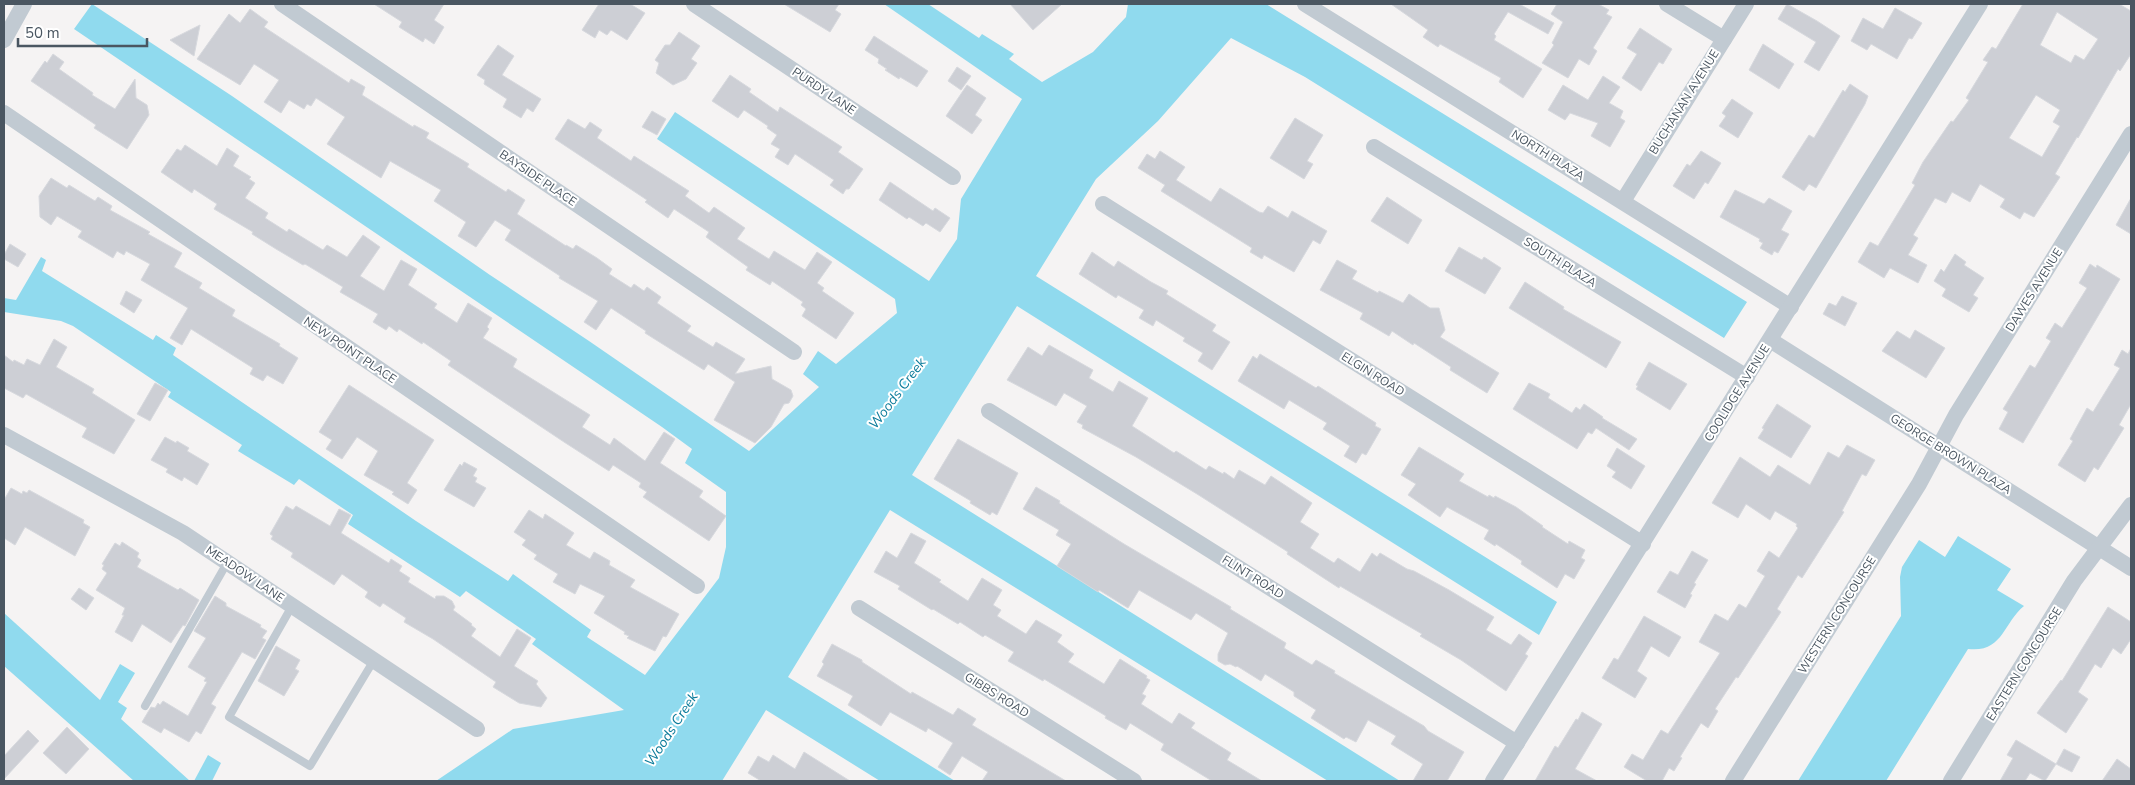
<svg xmlns="http://www.w3.org/2000/svg" width="2135" height="785" viewBox="0 0 2135 785" font-family="'Nunito Sans',sans-serif">
<style>
.water{fill:#90daee}
.building{fill:#cdcfd5;stroke:#d7d9de;fill-rule:evenodd}
.lines{fill:none;stroke-linecap:round;stroke-linejoin:round}
.lane{stroke:#c1cad2;stroke-width:8}
.street{stroke:#c1cad2;stroke-width:16}
.labels{text-anchor:middle;stroke-width:4;stroke-linejoin:round;paint-order:stroke}
.street-label{font-size:12px;fill:#4a5661;stroke:#fff}
.water-label{font-size:14px;font-style:italic;fill:#0c7c9b;stroke:#fff}
</style>
<rect width="100%" height="100%" fill="#f5f3f3"/>
<g class="water">
<polygon points="92,4 232,96 490,275 589,341 749,451 819,387 803,374 818,351 836,364 897,313 895,299 657,139 675,112 929,281 957,239 961,199 1022,99 884,4 928,4 979,38 982,34 1014,54 1009,59 1042,82 1093,52 1126,17 1128,4 1266,4 1747,302 1724,338 1305,77 1231,38 1158,121 1096,179 1036,276 1557,602 1539,635 1017,306 912,475 1400,781 1328,781 890,510 788,677 955,781 880,781 766,710 722,781 436,781 513,729 624,710 532,644 536,639 466,591 460,597 348,524 353,515 299,479 294,485 238,451 242,445 168,397 171,392 73,326 61,321 4,312 4,298 16,300 41,257 46,260 42,271 153,340 156,335 176,348 173,355 416,521 508,581 513,574 591,630 587,637 645,675 719,578 726,547 726,492 685,463 692,449 662,427 74,29"/>
<path d="M 1958,536 L 2011,569 L 1997,590 L 2024,606 C 2003,623 2003,653 1968,649 L 1886,781 L 1798,781 L 1901,616 L 1900,577 L 1902,567 L 1919,540 L 1945,557 Z"/>
<polygon points="4,613 100,700 120,664 135,673 118,702 127,708 121,719 190,781 134,781 4,666"/>
<polygon points="208,755 221,763 212,781 194,781"/>
</g>
<g class="building">
<polygon points="374,4 444,4 434,20 444,27 434,44 425,38 423,42 399,27 402,22"/>
<polygon points="599,4 630,4 645,13 627,40 611,30 607,35 599,30 595,38 582,30"/>
<polygon points="784,4 839,4 835,10 841,14 830,32"/>
<polygon points="1010,4 1062,4 1033,30"/>
<polygon points="1391,4 1519,4 1554,23 1548,34 1508,12 1494,34 1496,36 1494,40 1542,69 1523,98 1499,82 1501,78 1440,44 1438,47 1423,37 1428,30"/>
<polygon points="1557,4 1598,4 1609,10 1606,14 1612,17 1593,48 1597,51 1589,65 1579,59 1568,78 1542,63 1554,45 1552,43 1563,22 1551,14"/>
<polygon points="1787,4 1817,21 1840,36 1819,71 1804,62 1816,42 1778,19"/>
<path d="M 2023,4 L 2119,4 L 2131,11 L 2131,54 L 2120,71 L 2118,69 L 2078,138 L 2077,137 L 2055,174 L 2060,177 L 2034,217 L 2024,212 L 2020,219 L 2000,207 L 2005,199 L 1980,184 L 1970,202 L 1952,192 L 1946,203 L 1935,198 L 1913,235 L 1918,238 L 1908,255 L 1927,265 L 1918,283 L 1890,268 L 1884,278 L 1858,262 L 1870,242 L 1878,246 L 1915,185 L 1912,183 L 1923,162 L 1951,121 L 1953,122 L 1969,100 L 1966,98 L 1988,62 L 1983,60 L 1992,47 L 1996,49 ZM 2057,12 L 2098,39 L 2084,60 L 2075,55 L 2071,63 L 2040,45 ZM 2036,95 L 2060,110 L 2053,122 L 2060,126 L 2042,157 L 2009,138 Z"/>
<polygon points="1895,8 1922,23 1912,39 1909,38 1897,59 1871,44 1867,50 1851,41 1863,18 1883,29"/>
<polygon points="250,9 268,22 264,27 349,83 351,79 365,87 362,95 413,127 414,125 429,133 426,138 469,164 467,167 506,192 508,189 525,200 517,214 566,246 566,245 573,249 576,245 597,258 612,269 609,274 631,288 634,284 644,291 647,287 661,297 657,303 691,326 687,331 713,347 716,342 745,359 735,374 771,366 772,379 791,390 793,396 789,403 784,404 771,427 755,443 714,420 735,382 708,364 704,370 645,333 646,331 611,308 596,330 584,322 598,301 559,278 560,276 505,240 511,230 495,220 476,247 458,236 466,222 434,201 441,190 390,161 381,178 327,144 345,117 316,98 311,106 307,104 304,109 289,100 281,113 264,102 279,80 254,64 240,85 197,59 229,14 240,23"/>
<polygon points="200,25 194,56 170,40"/>
<polygon points="1640,28 1672,49 1663,64 1659,62 1641,91 1622,78 1637,54 1627,48"/>
<polygon points="679,32 700,46 691,59 697,63 686,79 673,85 656,73 659,63 655,60 665,45 670,45"/>
<polygon points="874,36 928,71 917,87 900,77 899,79 885,70 887,69 878,63 879,59 865,50"/>
<polygon points="1763,44 1794,64 1779,89 1749,70"/>
<polygon points="498,45 514,56 502,75 541,99 533,112 527,108 521,118 503,107 507,99 484,84 485,80 477,75"/>
<polygon points="53,54 64,62 59,69 93,93 92,95 115,109 135,79 136,98 147,105 149,115 127,149 94,128 96,125 31,81 45,61 47,63"/>
<polygon points="957,67 971,76 961,90 948,81"/>
<polygon points="730,75 751,89 749,92 778,112 780,107 842,147 838,152 863,169 849,189 846,189 843,194 830,185 834,180 795,154 788,165 775,157 780,149 771,144 777,135 767,128 768,126 744,110 738,118 712,101"/>
<polygon points="1603,76 1620,87 1609,103 1623,111 1620,118 1625,121 1610,147 1591,136 1598,123 1570,113 1565,120 1548,110 1563,85 1588,100"/>
<polygon points="1850,84 1868,96 1865,104 1816,188 1809,184 1804,191 1782,177 1809,135 1814,138 1843,90 1845,92"/>
<polygon points="967,85 986,98 975,115 982,120 972,134 946,116"/>
<polygon points="1732,99 1753,113 1738,138 1719,126 1726,116 1722,113"/>
<polygon points="652,111 666,119 657,135 642,127"/>
<polygon points="1295,118 1323,135 1307,161 1313,164 1304,179 1270,158"/>
<polygon points="568,119 585,129 590,122 602,130 597,138 631,161 634,156 689,191 685,196 709,213 714,207 745,228 737,239 769,259 774,251 805,270 817,252 832,262 817,283 824,288 822,291 854,313 836,339 802,316 806,309 801,305 803,302 772,281 770,285 746,270 748,267 706,237 709,232 674,209 668,218 645,202 647,200 555,139"/>
<polygon points="185,145 217,166 227,148 239,156 233,166 251,177 249,179 255,183 245,198 268,213 265,218 287,232 289,229 323,250 327,245 347,257 363,235 380,247 360,276 384,291 401,260 417,269 408,285 437,304 434,308 457,323 468,303 492,318 487,327 489,329 483,338 517,359 513,367 590,415 582,427 610,445 614,438 645,461 664,432 675,439 660,463 703,491 699,497 726,516 709,541 643,497 647,492 639,487 641,483 613,465 609,471 564,442 448,365 451,361 423,342 422,344 399,329 397,332 389,326 386,330 373,322 378,314 340,292 343,287 305,264 303,265 276,249 252,234 253,232 214,209 217,204 194,189 192,193 161,172 177,149 181,151"/>
<polygon points="1160,151 1185,167 1176,180 1211,202 1220,188 1259,212 1263,213 1268,206 1288,218 1292,211 1327,231 1320,244 1313,240 1294,272 1264,255 1262,259 1250,252 1252,248 1161,191 1165,185 1138,168 1147,154 1155,159"/>
<polygon points="1701,151 1721,163 1708,184 1705,182 1694,199 1673,186 1687,164 1690,166"/>
<polygon points="51,178 67,188 69,185 95,201 98,197 112,206 110,210 150,232 148,234 182,253 174,267 202,283 199,288 235,310 232,316 280,344 279,346 298,358 283,384 267,375 263,381 250,374 253,368 191,329 182,345 170,338 188,308 141,280 150,264 126,251 124,255 117,251 113,258 78,237 82,231 57,216 51,225 40,217 39,196"/>
<polygon points="890,182 933,211 935,208 950,218 940,232 926,223 923,226 909,217 907,219 879,200"/>
<polygon points="1735,190 1764,204 1769,198 1792,211 1781,230 1789,234 1778,253 1774,251 1772,255 1760,248 1763,243 1759,241 1760,239 1720,217"/>
<polygon points="1387,197 1422,220 1408,244 1371,221"/>
<polygon points="2131,198 2131,234 2116,225"/>
<polygon points="10,244 26,254 18,267 4,259 4,255"/>
<polygon points="1459,247 1482,260 1484,257 1501,268 1485,294 1445,271"/>
<polygon points="1092,252 1114,267 1118,261 1151,282 1168,291 1166,294 1216,325 1212,331 1230,342 1212,370 1198,361 1203,353 1183,341 1185,338 1156,320 1153,326 1139,318 1144,310 1118,295 1116,298 1079,274"/>
<polygon points="1955,254 1966,262 1964,265 1984,278 1973,295 1978,298 1969,312 1942,296 1946,289 1934,281 1941,269 1944,272"/>
<polygon points="1337,260 1357,271 1352,279 1378,293 1379,291 1403,303 1409,294 1430,308 1439,308 1445,330 1440,337 1499,373 1487,393 1450,370 1451,367 1414,343 1413,345 1392,331 1389,336 1360,319 1363,313 1320,290"/>
<polygon points="2090,264 2096,268 2097,265 2120,279 2023,443 1999,429 2008,412 2003,409 2030,365 2035,368 2051,341 2046,338 2055,323 2062,328 2087,288 2079,283"/>
<polygon points="1525,282 1564,307 1563,309 1621,342 1606,368 1509,308"/>
<polygon points="126,291 142,300 134,313 120,304"/>
<polygon points="1842,296 1857,303 1845,326 1823,314 1829,303 1836,306"/>
<polygon points="1915,330 1945,348 1926,378 1882,351 1897,331 1910,339"/>
<polygon points="54,339 67,347 56,367 94,389 92,393 135,420 114,454 82,437 87,428 26,394 23,398 4,388 4,355 13,362 14,360 24,365 27,359 40,365"/>
<polygon points="1049,345 1093,370 1089,378 1113,392 1119,381 1148,398 1132,426 1174,453 1176,451 1206,470 1209,466 1223,474 1224,472 1234,479 1239,470 1265,485 1271,476 1312,503 1300,522 1319,534 1310,548 1334,563 1338,558 1360,572 1372,553 1377,557 1380,553 1407,569 1414,571 1449,590 1494,617 1486,630 1511,645 1519,634 1532,643 1525,654 1528,656 1506,691 1461,660 1420,636 1422,634 1340,586 1339,588 1319,575 1287,554 1288,552 1197,494 1136,457 1082,428 1083,425 1077,422 1087,406 1064,393 1056,406 1007,380 1028,347 1042,356"/>
<polygon points="2131,348 2131,404 2119,425 2124,428 2098,470 2094,467 2085,482 2058,465 2073,441 2070,439 2087,408 2093,412 2120,368 2114,365 2122,350 2128,354"/>
<polygon points="1260,354 1316,388 1318,386 1376,423 1375,426 1381,429 1366,455 1362,453 1356,463 1344,456 1350,446 1323,429 1327,423 1289,400 1284,409 1238,381 1253,356 1257,359"/>
<polygon points="1649,362 1687,384 1670,410 1636,389 1638,386 1636,385"/>
<polygon points="155,383 168,390 150,421 137,414"/>
<polygon points="1529,383 1550,394 1548,398 1572,413 1576,407 1580,410 1584,404 1603,417 1602,418 1637,439 1629,450 1596,428 1592,434 1588,432 1577,449 1513,409"/>
<polygon points="349,385 434,440 407,483 417,490 408,504 392,494 394,492 364,475 378,451 357,437 342,459 326,449 332,440 319,432"/>
<polygon points="1777,404 1811,426 1791,458 1758,438 1764,429 1762,428"/>
<polygon points="165,437 176,443 177,441 189,448 187,451 209,464 197,485 184,477 182,481 166,472 168,469 151,460"/>
<polygon points="958,439 1018,473 997,515 992,512 990,515 970,503 971,501 934,479"/>
<polygon points="1847,445 1875,460 1866,476 1862,474 1842,511 1844,512 1802,578 1798,575 1777,609 1781,612 1738,678 1736,677 1715,709 1718,711 1708,728 1701,723 1680,757 1682,758 1674,771 1669,768 1662,781 1647,781 1624,767 1632,754 1643,760 1661,730 1668,734 1720,653 1699,642 1715,614 1728,621 1739,604 1746,608 1765,576 1757,571 1769,551 1779,558 1798,528 1796,526 1797,524 1775,511 1770,520 1746,504 1738,518 1712,503 1740,457 1770,477 1778,465 1810,485 1828,452 1839,458"/>
<polygon points="1419,447 1464,474 1459,481 1488,497 1489,495 1494,498 1495,496 1516,507 1543,526 1542,527 1568,544 1569,541 1585,550 1581,558 1585,560 1574,579 1565,574 1557,588 1521,564 1522,561 1496,544 1495,546 1484,539 1489,530 1447,507 1440,517 1408,495 1416,484 1401,475"/>
<polygon points="1617,448 1645,466 1631,489 1612,477 1616,472 1607,466"/>
<polygon points="464,462 477,469 473,476 477,478 475,482 486,488 474,507 444,490 460,464 462,466"/>
<polygon points="1036,487 1060,501 1059,503 1124,544 1231,607 1230,609 1286,643 1284,648 1312,665 1316,660 1335,671 1334,673 1424,726 1428,731 1464,752 1447,781 1413,781 1423,764 1391,744 1396,736 1368,720 1356,742 1346,737 1344,739 1311,718 1316,710 1294,696 1294,692 1265,674 1261,681 1237,666 1236,667 1230,664 1225,665 1218,661 1218,654 1228,633 1196,613 1191,620 1139,590 1128,608 1099,590 1098,592 1057,566 1071,544 1056,535 1059,530 1023,509"/>
<polygon points="11,488 22,494 23,491 27,493 29,490 84,520 83,523 90,527 75,556 25,527 15,545 4,538 4,500"/>
<polygon points="286,506 293,510 296,506 330,526 339,509 351,515 341,533 387,562 389,563 391,559 402,566 399,571 410,578 408,582 435,599 436,596 444,596 452,601 455,607 453,610 472,624 471,625 476,629 471,636 500,657 517,629 531,638 514,666 538,681 536,684 547,698 541,707 519,703 493,687 496,682 433,639 404,622 406,618 383,603 380,607 365,597 368,592 342,574 334,585 291,557 293,553 271,539 273,536 270,534"/>
<polygon points="529,510 543,519 545,514 574,533 566,545 590,559 594,552 610,561 609,565 635,580 630,587 679,614 666,637 663,636 655,651 627,638 629,636 624,634 625,632 594,613 605,596 580,584 575,594 553,582 558,574 534,559 537,555 522,545 526,540 514,532"/>
<polygon points="911,533 926,541 914,563 941,580 939,582 968,601 982,578 1002,590 993,605 1001,610 997,616 1026,634 1036,620 1062,635 1057,642 1074,654 1068,662 1104,684 1120,659 1147,676 1146,678 1150,680 1142,694 1146,696 1141,704 1172,724 1179,713 1195,723 1191,728 1231,753 1227,760 1262,781 1212,781 1161,750 1164,744 1130,723 1126,730 1105,718 1106,716 1044,679 1043,681 1008,661 1014,652 985,635 983,637 960,622 958,624 933,609 932,610 898,589 900,586 874,572 886,551 897,558"/>
<polygon points="122,542 139,553 137,557 141,560 137,567 178,590 180,588 199,600 185,626 183,625 171,643 142,624 132,642 115,632 124,615 122,615 125,608 96,590 107,573 102,569 104,565 102,564 115,543 120,546"/>
<polygon points="1692,551 1708,560 1694,583 1696,584 1690,594 1692,595 1685,608 1657,592 1670,571 1678,575"/>
<polygon points="79,588 94,598 86,610 71,599"/>
<polygon points="215,596 226,603 226,606 261,625 260,627 267,631 262,638 266,640 255,659 242,652 211,704 216,707 201,734 196,731 189,742 164,728 161,733 142,722 151,707 155,708 158,703 160,705 163,701 188,716 207,682 204,681 206,678 188,667 206,638 194,631"/>
<polygon points="2108,607 2131,622 2131,639 2121,654 2113,648 2101,668 2095,664 2078,692 2088,699 2066,733 2037,713 2061,680 2062,681"/>
<polygon points="1644,616 1681,637 1669,657 1651,646 1637,671 1647,678 1635,698 1602,678 1614,658 1618,660"/>
<polygon points="832,644 862,660 862,662 911,694 912,692 953,715 958,708 976,719 972,725 1066,781 982,781 988,772 962,756 950,775 938,767 953,743 928,728 926,732 890,712 881,726 848,705 853,696 817,676 824,664 822,662"/>
<polygon points="276,646 300,660 295,669 299,671 284,696 258,681"/>
<polygon points="1582,712 1602,724 1575,769 1597,781 1535,781 1555,746 1558,748 1576,719 1578,720"/>
<polygon points="67,727 89,749 66,774 43,753"/>
<polygon points="28,730 39,741 4,779 4,756"/>
<polygon points="2016,740 2056,764 2045,781 2030,773 2025,781 2000,781 2013,758 2007,755"/>
<polygon points="2064,749 2080,757 2072,772 2056,764"/>
<polygon points="804,752 850,781 761,781 748,773 758,756 769,762 773,755 795,769"/>
<polygon points="2117,759 2131,769 2131,781 2102,781"/>
</g>
<g class="lines">
<g class="lane">
<polyline points="292,606 229,717 310,766 374,660"/>
<polyline points="145,706 227,563"/>
</g>
<g class="street">
<polyline points="282,4 794,352"/>
<polyline points="694,4 953,177"/>
<polyline points="1305,4 1791,307"/>
<polyline points="1667,4 1724,39"/>
<polyline points="4,40 24,4"/>
<polyline points="4,113 697,586"/>
<polyline points="1374,147 1747,377"/>
<polyline points="1623,201 1746,4"/>
<polyline points="1103,204 1643,544"/>
<polyline points="1770,340 2131,568"/>
<polyline points="989,411 1517,743"/>
<polyline points="4,435 183,533 477,729"/>
<polyline points="859,608 1134,781"/>
<polyline points="1493,781 1980,4"/>
<polyline points="1733,781 1919,484 1956,415 2131,134"/>
<polyline points="1951,781 2074,581 2131,505"/>
</g>
</g>
<g class="labels">
<g class="street-label">
<text transform="translate(824 91) rotate(34)" y="4">PURDY LANE</text>
<text transform="translate(1684 102) rotate(-58)" y="4">BUCHANAN AVENUE</text>
<text transform="translate(1548 155) rotate(32)" y="4">NORTH PLAZA</text>
<text transform="translate(538 178) rotate(34)" y="4">BAYSIDE PLACE</text>
<text transform="translate(1560 262) rotate(32)" y="4">SOUTH PLAZA</text>
<text transform="translate(2034 290) rotate(-58)" y="4">DAWES AVENUE</text>
<text transform="translate(350 350) rotate(34)" y="4">NEW POINT PLACE</text>
<text transform="translate(1373 374) rotate(32)" y="4">ELGIN ROAD</text>
<text transform="translate(1737 393) rotate(-58)" y="4">COOLIDGE AVENUE</text>
<text transform="translate(1951 454) rotate(32)" y="4">GEORGE BROWN PLAZA</text>
<text transform="translate(245 574) rotate(34)" y="4">MEADOW LANE</text>
<text transform="translate(1253 577) rotate(32)" y="4">FLINT ROAD</text>
<text transform="translate(1837 615) rotate(-58)" y="4">WESTERN CONCOURSE</text>
<text transform="translate(2024 664) rotate(-58)" y="4">EASTERN CONCOURSE</text>
<text transform="translate(997 695) rotate(32)" y="4">GIBBS ROAD</text>
</g>
<g class="water-label">
<text transform="translate(897 393) rotate(-53)" y="5">Woods Creek</text>
<text transform="translate(671 729) rotate(-57)" y="5">Woods Creek</text>
</g>
</g>
<rect width="2135" height="785" fill="none" stroke="#4a5661" stroke-width="10"/>
<path d="M18 38v8h129v-8" fill="none" stroke="#4a5661" stroke-width="2.5"/>
<text x="25" y="38" font-size="15" fill="#4a5661" stroke="#ffffff" stroke-width="4" paint-order="stroke">50 m</text>
</svg>
